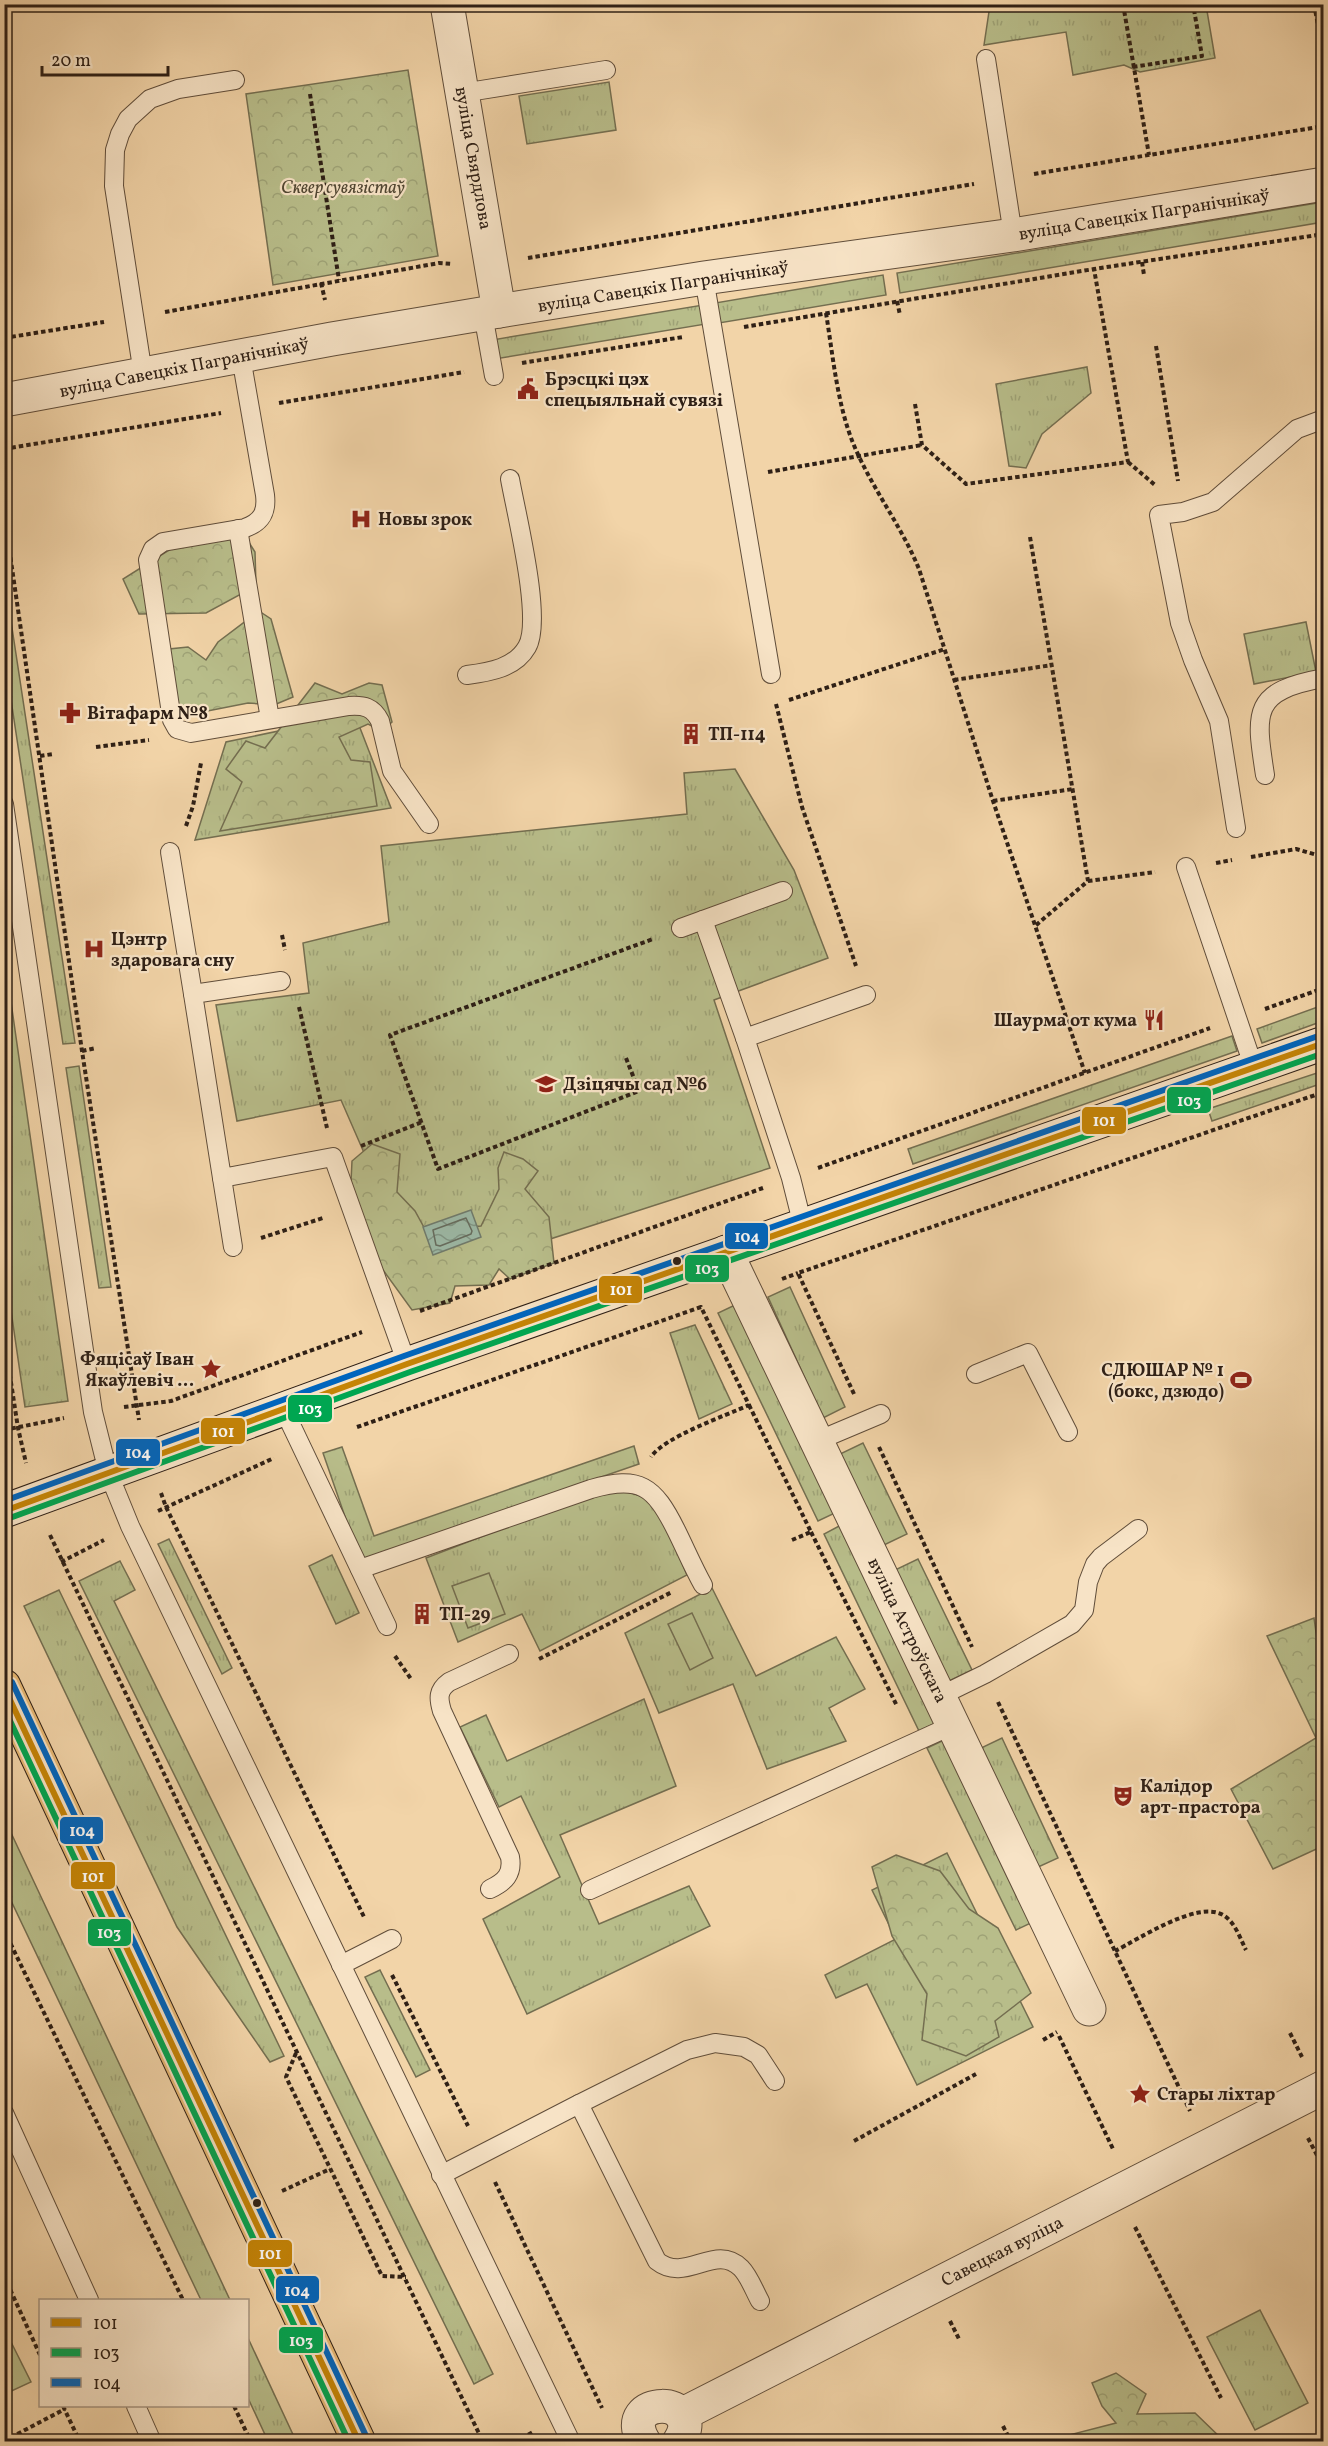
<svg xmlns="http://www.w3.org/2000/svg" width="1328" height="2446" viewBox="0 0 1328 2446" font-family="Vollkorn,serif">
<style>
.grass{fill:url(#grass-tufts);stroke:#746e50;stroke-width:1.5}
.forest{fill:url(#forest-crowns);stroke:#746e50;stroke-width:1.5}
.park{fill:#b8bd8a;stroke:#746e50;stroke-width:1.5}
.water{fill:url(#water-waves);stroke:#707b6c;stroke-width:1.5}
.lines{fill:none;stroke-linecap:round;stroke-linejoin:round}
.shore{stroke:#666c5e;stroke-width:1.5}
.lane-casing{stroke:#604d3a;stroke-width:20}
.street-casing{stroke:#604d3a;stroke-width:35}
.secondary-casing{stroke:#2f2016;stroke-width:35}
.primary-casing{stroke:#2f2016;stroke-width:35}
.path{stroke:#2f2016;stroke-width:4;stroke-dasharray:4.5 3;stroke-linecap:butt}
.lane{stroke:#f7e3c6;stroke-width:18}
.street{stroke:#f7e3c6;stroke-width:33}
.secondary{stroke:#f7e3c6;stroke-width:33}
.primary{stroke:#e9ba74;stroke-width:33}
.bus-1-casing{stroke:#f7e3c6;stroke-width:10}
.bus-2-casing{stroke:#f7e3c6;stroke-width:10}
.bus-3-casing{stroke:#f7e3c6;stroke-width:10}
.bus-1{stroke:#c58406;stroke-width:6}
.bus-2{stroke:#00a651;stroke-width:6}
.bus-3{stroke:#0065bd;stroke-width:6}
.bus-dot{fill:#2f2016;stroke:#f7e3c6;stroke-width:2}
.labels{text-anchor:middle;stroke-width:4.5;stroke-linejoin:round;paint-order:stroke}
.street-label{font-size:18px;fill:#2f2016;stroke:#f7e3c6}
.park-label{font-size:18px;font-style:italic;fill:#514733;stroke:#f7e3c6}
.poi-label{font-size:18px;font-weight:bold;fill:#2f2016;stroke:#f7e3c6;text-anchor:start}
.line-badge{stroke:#f7e3c6;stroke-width:2}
.badge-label{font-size:16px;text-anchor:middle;font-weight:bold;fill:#fff}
</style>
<defs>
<pattern id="grass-tufts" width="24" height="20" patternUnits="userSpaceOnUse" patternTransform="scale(1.5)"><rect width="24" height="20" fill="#b8bd8a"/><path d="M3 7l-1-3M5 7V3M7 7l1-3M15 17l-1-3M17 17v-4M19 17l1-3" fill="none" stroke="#9ea276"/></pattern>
<pattern id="forest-crowns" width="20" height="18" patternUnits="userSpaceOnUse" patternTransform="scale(1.5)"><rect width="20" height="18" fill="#b8bd8a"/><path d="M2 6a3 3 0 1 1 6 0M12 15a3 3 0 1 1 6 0" fill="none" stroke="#9ea276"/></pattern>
<pattern id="water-waves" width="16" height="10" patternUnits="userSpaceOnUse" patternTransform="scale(1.5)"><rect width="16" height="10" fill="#9cb8a5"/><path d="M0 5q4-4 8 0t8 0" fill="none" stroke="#809585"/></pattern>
</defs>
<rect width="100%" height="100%" fill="#f2d4a8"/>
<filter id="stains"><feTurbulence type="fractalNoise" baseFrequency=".00333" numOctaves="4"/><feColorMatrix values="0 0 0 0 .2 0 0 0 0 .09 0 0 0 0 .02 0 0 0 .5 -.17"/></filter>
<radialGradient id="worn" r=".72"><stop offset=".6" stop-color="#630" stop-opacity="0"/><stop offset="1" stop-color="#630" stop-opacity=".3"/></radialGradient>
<g class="grass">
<polygon points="990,5 1206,5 1215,58 1140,72 1124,65 1073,75 1066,32 984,45"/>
<polygon points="609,82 616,130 527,144 519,96"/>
<polygon points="1323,202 1323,222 900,293 897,273"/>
<polygon points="883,275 886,295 719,323 715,303"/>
<polygon points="703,305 706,324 495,359 492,340"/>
<polygon points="1087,367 1091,393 1042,434 1026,468 1009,466 996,384"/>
<polygon points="4,575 75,1043 63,1044 5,660"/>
<polygon points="1306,622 1316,672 1254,684 1244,634"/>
<polygon points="355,715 391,808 195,840 226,742"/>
<polygon points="735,769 794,870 828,958 714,1000 770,1168 420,1281 341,1100 237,1121 216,1005 309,993 303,943 389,922 381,846 687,814 684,773"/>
<polygon points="5,960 68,1401 25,1407 4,1262"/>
<polygon points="1323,1005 1323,1021 1262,1043 1257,1029"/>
<polygon points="1232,1036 1237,1051 913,1164 908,1149"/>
<polygon points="79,1066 111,1287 99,1288 66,1068"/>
<polygon points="1323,1071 1323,1083 1212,1121 1208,1109"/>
<polygon points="790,1287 845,1407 823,1418 768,1297"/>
<polygon points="735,1305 835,1513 818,1521 718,1313"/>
<polygon points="695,1325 732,1404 699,1419 670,1333"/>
<polygon points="863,1443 907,1534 884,1545 840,1454"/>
<polygon points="634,1446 639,1464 360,1560 323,1453 342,1447 374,1536"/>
<path d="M 617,1490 C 626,1492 636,1493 644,1498 C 663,1510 678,1554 687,1575 L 540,1651 L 522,1614 L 458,1642 L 426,1558 L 593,1494 Z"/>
<polygon points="841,1525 936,1723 919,1731 824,1534"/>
<polygon points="169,1539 232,1668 222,1674 158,1544"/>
<polygon points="332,1555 359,1613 336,1624 309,1566"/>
<polygon points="918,1559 972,1670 949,1681 895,1570"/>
<polygon points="120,1561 135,1590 114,1601 493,2374 474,2384 79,1581"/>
<polygon points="712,1588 756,1676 836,1637 865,1689 829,1708 846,1741 767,1769 733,1684 659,1713 625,1633"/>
<polygon points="59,1590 284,2056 270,2062 177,1927 24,1606"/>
<polygon points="644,1699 676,1786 560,1835 599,1924 689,1886 710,1926 527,2014 483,1919 560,1877 521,1796 499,1807 460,1727 486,1715 507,1761"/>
<polygon points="1002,1738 1058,1858 1036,1868 981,1748"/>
<polygon points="944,1740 1033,1922 1016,1930 927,1748"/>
<polygon points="5,1820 230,2300 201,2300 5,1888"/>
<polygon points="947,1853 1033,2027 917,2085 867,1984 836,1998 825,1975 896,1939 872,1890"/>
<polygon points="380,1970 430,2070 416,2077 365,1977"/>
<polygon points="1260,2310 1308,2403 1255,2430 1207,2337"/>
<polygon points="4,2328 31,2382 5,2394 4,2394"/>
<polygon points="248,2338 296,2441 268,2441 248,2398"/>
</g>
<g class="forest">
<polygon points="408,70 438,256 273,285 246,94"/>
<polygon points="243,533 255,552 256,586 206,613 139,614 123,579 177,545"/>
<polygon points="259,611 271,619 293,697 274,705 248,703 182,716 161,713 169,649 188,647 206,660 218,642"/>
<polygon points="315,683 342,694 369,683 382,685 392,722 382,731 368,724 339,737 351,760 370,762 377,806 220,831 242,782 226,769 246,741 265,748"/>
<polygon points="372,1144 400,1154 397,1192 415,1211 426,1231 481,1226 499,1189 498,1168 504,1152 523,1159 538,1171 525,1189 549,1217 554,1263 510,1279 499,1269 489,1285 455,1286 450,1303 412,1310 349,1223 352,1161"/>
<polygon points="1314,1618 1324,1690 1323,1846 1273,1869 1231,1789 1316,1738 1267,1636"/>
<polygon points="896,1855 940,1871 969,1909 998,1928 1031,1993 995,2021 999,2037 966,2056 922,2040 927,1994 892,1936 872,1867"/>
<polygon points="1116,2373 1146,2394 1137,2414 1195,2413 1224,2441 1068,2441 1069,2435 1116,2423 1102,2406 1092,2383"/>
</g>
<g class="park">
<polygon points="489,1573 505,1614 468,1628 452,1586"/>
<polygon points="692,1613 713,1658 690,1670 668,1624"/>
</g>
<polygon class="water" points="471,1210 481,1237 433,1255 423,1227"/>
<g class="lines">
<polygon class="shore" points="466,1218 472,1231 471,1234 440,1246 436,1245 433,1230"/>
<defs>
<g id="lane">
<polyline points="986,59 1013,235"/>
<polyline points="462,93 606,70"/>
<polyline points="704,278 771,674"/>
<polyline points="483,314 494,376"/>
<path d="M 241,357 L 265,495 C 267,512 262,522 245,528 L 163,542 L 153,549 L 148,560 L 172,720 L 177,729 L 191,733 L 349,706 C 364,705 373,707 380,721 L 392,771 L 429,824"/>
<polyline points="143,374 114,186 115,150 120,134 128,119 150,99 178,89 235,80"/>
<polyline points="238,529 270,719"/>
<path d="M 467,675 C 490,672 515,668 527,647 C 543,620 516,513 510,479"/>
<path d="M 1265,775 C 1255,711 1252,691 1324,678"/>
<polyline points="4,804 93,1412 108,1472 130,1526 571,2442"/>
<polyline points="1236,828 1219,721 1193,660 1180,623 1159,515 1183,512 1213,502 1297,429 1324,419"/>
<polyline points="170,852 193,994"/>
<polyline points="1186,867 1254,1068"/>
<polyline points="703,920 783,891"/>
<polyline points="681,928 703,920 745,1038"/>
<polyline points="281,981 193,994 222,1178 333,1157 407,1364"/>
<polyline points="222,1178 233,1247"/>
<polyline points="803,1226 791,1178 745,1038 866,995"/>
<polyline points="976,1374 1028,1353 1068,1432"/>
<polyline points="283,1408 387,1626"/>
<polyline points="817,1441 881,1414"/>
<path d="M 360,1569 L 591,1489 C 640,1475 654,1486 676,1530 C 685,1548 693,1567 703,1585"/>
<polyline points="940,1696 985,1674 1072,1624 1084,1610 1088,1582 1095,1564 1101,1557 1138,1529"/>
<path d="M 490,1889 C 505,1882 513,1874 510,1857 L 442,1711 C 438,1698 438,1690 449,1682 L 509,1654"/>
<polyline points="590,1890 953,1725"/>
<polyline points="341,1965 392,1939"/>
<polyline points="579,2104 687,2050 715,2043 744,2047 758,2055 775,2081"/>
<polyline points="4,2113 89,2300"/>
<path d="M 441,2175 L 579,2104 L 657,2261 C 686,2284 715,2242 741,2268 C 749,2276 754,2290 760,2301"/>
<polyline points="136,2406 152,2442"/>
</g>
<g id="street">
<polyline points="447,4 499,311"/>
<polyline points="4,400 332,339 499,311 704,278 1013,235 1324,184"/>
<polyline points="726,1252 1089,2009"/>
<polyline points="681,2415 1324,2087"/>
<path d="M 644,2442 C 615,2395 709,2394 679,2442"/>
</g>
<polyline id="secondary" points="4,1511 407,1364 1324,1043"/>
<polyline id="primary" points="4,1686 359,2442"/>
</defs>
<use href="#lane" class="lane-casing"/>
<use href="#street" class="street-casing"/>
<use href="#secondary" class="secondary-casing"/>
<use href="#primary" class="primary-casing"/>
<g class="path">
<polyline points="1123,4 1149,155"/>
<polyline points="1314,4 1324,57"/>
<polyline points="1133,67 1202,56 1193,4"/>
<polyline points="310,94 339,280"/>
<polyline points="1034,174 1324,126"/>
<polyline points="528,258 974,184"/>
<polyline points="1142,262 1144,275"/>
<polyline points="321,283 325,300"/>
<polyline points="897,301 900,315"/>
<polyline points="165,312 439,263 453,264"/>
<path d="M 826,313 C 833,356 837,403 853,443 C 871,487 901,525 919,569 L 993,801 L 1085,1073"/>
<polyline points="744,327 1094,269 1324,234"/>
<polyline points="4,338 104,322"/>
<polyline points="1156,346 1178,481"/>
<polyline points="522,363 683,337"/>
<polyline points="279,403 464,372"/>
<polyline points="915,404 922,445 966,484 1128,462 1094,269"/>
<polyline points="4,449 221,413"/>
<polyline points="1128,462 1155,485"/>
<polyline points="768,472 922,445"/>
<polyline points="4,513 82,1051 139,1420"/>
<polyline points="1030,537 1088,881 1035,926"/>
<polyline points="954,680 1052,665"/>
<polyline points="789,700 945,649"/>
<polyline points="776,704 802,807 856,966"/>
<polyline points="96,747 149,740"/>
<polyline points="40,756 53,754"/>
<polyline points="993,801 1073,789"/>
<polyline points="186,826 193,806 201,763"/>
<polyline points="1251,857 1296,849 1324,857"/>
<polyline points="1216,863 1232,860"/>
<polyline points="1088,881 1155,872"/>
<polyline points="282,935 285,950"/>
<polyline points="299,1007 327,1128"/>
<polyline points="1265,1009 1324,988"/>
<polyline points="82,1051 96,1048"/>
<polyline points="626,1058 639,1091 438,1169 390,1035 653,939"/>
<polyline points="361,1146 422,1122"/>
<polyline points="818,1168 1210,1028"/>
<polyline points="261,1238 323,1218"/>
<polyline points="782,1279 798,1273"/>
<polyline points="420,1311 763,1188"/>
<polyline points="4,1337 18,1428 26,1463"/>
<polyline points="854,1394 798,1273 1324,1092"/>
<polyline points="749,1405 811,1532 792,1540"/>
<polyline points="124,1407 171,1401 362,1332"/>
<path d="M 357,1427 L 701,1307 L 749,1405 C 725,1416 664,1437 651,1457"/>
<polyline points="4,1430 64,1418"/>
<polyline points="879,1447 972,1647"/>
<polyline points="161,1493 166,1507 365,1919"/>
<polyline points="158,1511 274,1458"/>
<polyline points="811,1532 897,1706"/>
<polyline points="50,1535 483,2442"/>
<polyline points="61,1562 104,1540"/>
<polyline points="395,1656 411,1679"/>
<polyline points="539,1659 672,1592"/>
<polyline points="998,1702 1190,2111"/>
<polyline points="4,1930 183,2300"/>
<path d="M 1115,1951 C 1139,1939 1197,1900 1223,1915 C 1235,1922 1240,1938 1246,1950"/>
<polyline points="392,1975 468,2126"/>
<polyline points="1290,2033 1302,2057"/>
<polyline points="1059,2036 1114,2151"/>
<polyline points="1043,2040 1057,2032"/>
<polyline points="296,2053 286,2077 382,2276 406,2277"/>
<polyline points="1308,2138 1319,2159"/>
<polyline points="854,2141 976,2074"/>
<polyline points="495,2182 602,2408"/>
<polyline points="282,2191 330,2169"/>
<polyline points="1135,2227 1221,2398"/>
<polyline points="4,2276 40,2355"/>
<polyline points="950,2321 959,2339"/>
<polyline points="63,2406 80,2442"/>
<polyline points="234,2406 251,2442"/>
<polyline points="1003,2426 1011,2442"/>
<polyline points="4,2441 65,2409"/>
<polyline points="515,2442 533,2432"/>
</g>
<use href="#lane" class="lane"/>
<use href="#street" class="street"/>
<use href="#secondary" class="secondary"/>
<use href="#primary" class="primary"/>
<defs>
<g id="bus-1">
<polyline points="4,1511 407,1364 1324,1043"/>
<polyline points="4,1687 359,2442"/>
</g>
<g id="bus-2">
<polyline points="7,1519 410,1372 1324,1053"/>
<polyline points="4,1708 349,2442"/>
</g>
<g id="bus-3">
<polyline points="4,1501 404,1356 1321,1035"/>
<polyline points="12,1682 367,2438"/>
</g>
</defs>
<use href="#bus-1" class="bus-1-casing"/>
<use href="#bus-2" class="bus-2-casing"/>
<use href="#bus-3" class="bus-3-casing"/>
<use href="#bus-1" class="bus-1"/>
<use href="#bus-2" class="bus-2"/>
<use href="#bus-3" class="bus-3"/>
</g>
<defs>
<symbol id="civic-bare" viewBox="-9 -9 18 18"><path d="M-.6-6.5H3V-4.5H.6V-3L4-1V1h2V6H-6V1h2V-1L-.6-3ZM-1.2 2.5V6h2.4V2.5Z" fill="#8f2418" stroke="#f7e3c6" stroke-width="2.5" paint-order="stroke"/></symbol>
<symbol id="hospital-bare" viewBox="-9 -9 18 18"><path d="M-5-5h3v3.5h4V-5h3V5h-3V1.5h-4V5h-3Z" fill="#8f2418" stroke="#f7e3c6" stroke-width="2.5" paint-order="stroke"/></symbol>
<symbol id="pharmacy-bare" viewBox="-9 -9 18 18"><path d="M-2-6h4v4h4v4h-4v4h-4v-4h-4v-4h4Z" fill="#8f2418" stroke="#f7e3c6" stroke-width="2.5" paint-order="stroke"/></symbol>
<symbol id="building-bare" viewBox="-9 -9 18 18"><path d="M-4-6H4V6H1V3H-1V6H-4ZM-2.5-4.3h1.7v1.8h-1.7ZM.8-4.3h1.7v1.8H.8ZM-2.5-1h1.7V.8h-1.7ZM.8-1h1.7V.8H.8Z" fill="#8f2418" stroke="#f7e3c6" stroke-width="2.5" paint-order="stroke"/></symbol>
<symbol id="restaurant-bare" viewBox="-9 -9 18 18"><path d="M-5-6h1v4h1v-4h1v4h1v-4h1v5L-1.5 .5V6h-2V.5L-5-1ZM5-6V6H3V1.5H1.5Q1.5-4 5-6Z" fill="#8f2418" stroke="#f7e3c6" stroke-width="2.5" paint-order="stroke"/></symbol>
<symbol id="school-bare" viewBox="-9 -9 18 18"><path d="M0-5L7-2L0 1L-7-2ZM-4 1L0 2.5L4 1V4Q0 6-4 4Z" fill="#8f2418" stroke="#f7e3c6" stroke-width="2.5" paint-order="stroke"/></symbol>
<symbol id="sight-bare" viewBox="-9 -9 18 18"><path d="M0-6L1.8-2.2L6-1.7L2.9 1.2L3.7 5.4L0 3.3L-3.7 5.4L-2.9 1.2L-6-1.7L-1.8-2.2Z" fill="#8f2418" stroke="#f7e3c6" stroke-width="2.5" paint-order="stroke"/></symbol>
<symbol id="stadium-bare" viewBox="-9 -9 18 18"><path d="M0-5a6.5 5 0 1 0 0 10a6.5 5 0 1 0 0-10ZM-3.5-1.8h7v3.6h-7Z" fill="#8f2418" stroke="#f7e3c6" stroke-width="2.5" paint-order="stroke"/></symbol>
<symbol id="theatre-bare" viewBox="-9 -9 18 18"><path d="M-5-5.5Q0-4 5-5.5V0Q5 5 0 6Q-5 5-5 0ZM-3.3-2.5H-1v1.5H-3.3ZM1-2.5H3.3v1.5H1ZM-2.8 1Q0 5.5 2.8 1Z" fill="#8f2418" stroke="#f7e3c6" stroke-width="2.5" paint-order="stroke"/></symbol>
</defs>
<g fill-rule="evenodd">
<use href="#civic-bare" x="513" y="374" width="30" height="30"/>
<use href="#hospital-bare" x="346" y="504" width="30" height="30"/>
<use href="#pharmacy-bare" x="55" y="698" width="30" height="30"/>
<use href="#building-bare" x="676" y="719" width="30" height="30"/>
<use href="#hospital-bare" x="79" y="934" width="30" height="30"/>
<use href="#restaurant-bare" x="1139" y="1005" width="30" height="30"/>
<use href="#school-bare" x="531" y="1069" width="30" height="30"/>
<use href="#sight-bare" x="196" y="1354" width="30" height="30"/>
<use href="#stadium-bare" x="1226" y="1365" width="30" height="30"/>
<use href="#building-bare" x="407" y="1599" width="30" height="30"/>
<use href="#theatre-bare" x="1108" y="1781" width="30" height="30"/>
<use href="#sight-bare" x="1125" y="2079" width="30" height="30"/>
</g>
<g class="bus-dot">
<circle cx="677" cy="1261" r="5"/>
<circle cx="257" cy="2203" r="5"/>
</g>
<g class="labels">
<g class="street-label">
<text transform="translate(474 158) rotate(80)" y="6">вуліца Свярдлова</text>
<text transform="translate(1144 214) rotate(-9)" y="6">вуліца Савецкіх Пагранічнікаў</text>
<text transform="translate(663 286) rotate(-9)" y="6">вуліца Савецкіх Пагранічнікаў</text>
<text transform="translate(184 367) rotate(-11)" y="6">вуліца Савецкіх Пагранічнікаў</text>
<text transform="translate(908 1630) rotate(64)" y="6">вуліца Астроўскага</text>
<text transform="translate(1002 2251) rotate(-27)" y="6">Савецкая вуліца</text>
</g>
<g class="park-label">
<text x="343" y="193">Сквер сувязістаў</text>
</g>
<g class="poi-label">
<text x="545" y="385">Брэсцкі цэх<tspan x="545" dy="21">спецыяльнай сувязі</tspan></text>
<text x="378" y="525">Новы зрок</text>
<text x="87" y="719">Вітафарм №8</text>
<text x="708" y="740">ТП-114</text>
<text x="111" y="945">Цэнтр<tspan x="111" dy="21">здаровага сну</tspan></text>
<text x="1137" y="1026" text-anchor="end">Шаурма от кума</text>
<text x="563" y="1090">Дзіцячы сад №6</text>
<text x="194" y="1365" text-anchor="end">Фяцісаў Іван<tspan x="194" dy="21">Якаўлевіч ...</tspan></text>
<text x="1224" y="1376" text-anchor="end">СДЮШАР № 1<tspan x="1224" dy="21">(бокс, дзюдо)</tspan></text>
<text x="439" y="1620">ТП-29</text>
<text x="1140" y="1792">Калідор<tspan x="1140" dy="21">арт-прастора</tspan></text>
<text x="1157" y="2100">Стары ліхтар</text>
</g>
</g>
<g class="line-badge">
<rect x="1166" y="1086" width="46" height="28" rx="6" fill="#00a651"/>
<rect x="1081" y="1106" width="46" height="29" rx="6" fill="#c58406"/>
<rect x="724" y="1222" width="45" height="28" rx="6" fill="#0065bd"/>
<rect x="684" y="1254" width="46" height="29" rx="6" fill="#00a651"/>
<rect x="598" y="1275" width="45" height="29" rx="6" fill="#c58406"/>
<rect x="287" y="1394" width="46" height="29" rx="6" fill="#00a651"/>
<rect x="200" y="1417" width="46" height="28" rx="6" fill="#c58406"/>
<rect x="115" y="1438" width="46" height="29" rx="6" fill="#0065bd"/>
<rect x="59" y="1816" width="45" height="29" rx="6" fill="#0065bd"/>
<rect x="70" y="1861" width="46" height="29" rx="6" fill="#c58406"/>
<rect x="87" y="1918" width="45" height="29" rx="6" fill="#00a651"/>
<rect x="247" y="2239" width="46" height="29" rx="6" fill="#c58406"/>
<rect x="275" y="2275" width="45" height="29" rx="6" fill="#0065bd"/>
<rect x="278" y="2326" width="46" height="28" rx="6" fill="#00a651"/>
</g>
<g class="badge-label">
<text x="1189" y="1106">103</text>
<text x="1104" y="1126">101</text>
<text x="747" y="1242">104</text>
<text x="707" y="1274">103</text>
<text x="621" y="1295">101</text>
<text x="310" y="1414">103</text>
<text x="223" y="1437">101</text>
<text x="138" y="1458">104</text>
<text x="82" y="1836">104</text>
<text x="93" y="1882">101</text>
<text x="109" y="1938">103</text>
<text x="270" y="2259">101</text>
<text x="297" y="2296">104</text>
<text x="301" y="2346">103</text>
</g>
<rect width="1328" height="2446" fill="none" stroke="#f2d4a8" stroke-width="24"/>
<rect x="6" y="6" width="1316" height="2434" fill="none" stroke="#2f2016" stroke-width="3"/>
<rect x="12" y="12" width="1304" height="2422" fill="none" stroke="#2f2016" stroke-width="1.5"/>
<rect x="39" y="2299" width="210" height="108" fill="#f7e3c6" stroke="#a79580" stroke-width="1.5"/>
<rect x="51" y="2318" width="30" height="9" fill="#c58406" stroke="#a79580" stroke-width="1.5"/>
<text x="93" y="2329" font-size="18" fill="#2f2016">101</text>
<rect x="51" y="2348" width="30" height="9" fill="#00a651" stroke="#a79580" stroke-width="1.5"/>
<text x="93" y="2359" font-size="18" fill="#2f2016">103</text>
<rect x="51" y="2378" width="30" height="9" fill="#0065bd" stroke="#a79580" stroke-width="1.5"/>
<text x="93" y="2389" font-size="18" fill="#2f2016">104</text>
<path d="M42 66v9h126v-9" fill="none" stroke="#2f2016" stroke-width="3"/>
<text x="51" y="66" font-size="18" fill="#2f2016" stroke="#f7e3c6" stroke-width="4.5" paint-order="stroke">20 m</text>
<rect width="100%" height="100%" filter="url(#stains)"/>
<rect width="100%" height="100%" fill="url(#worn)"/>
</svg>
